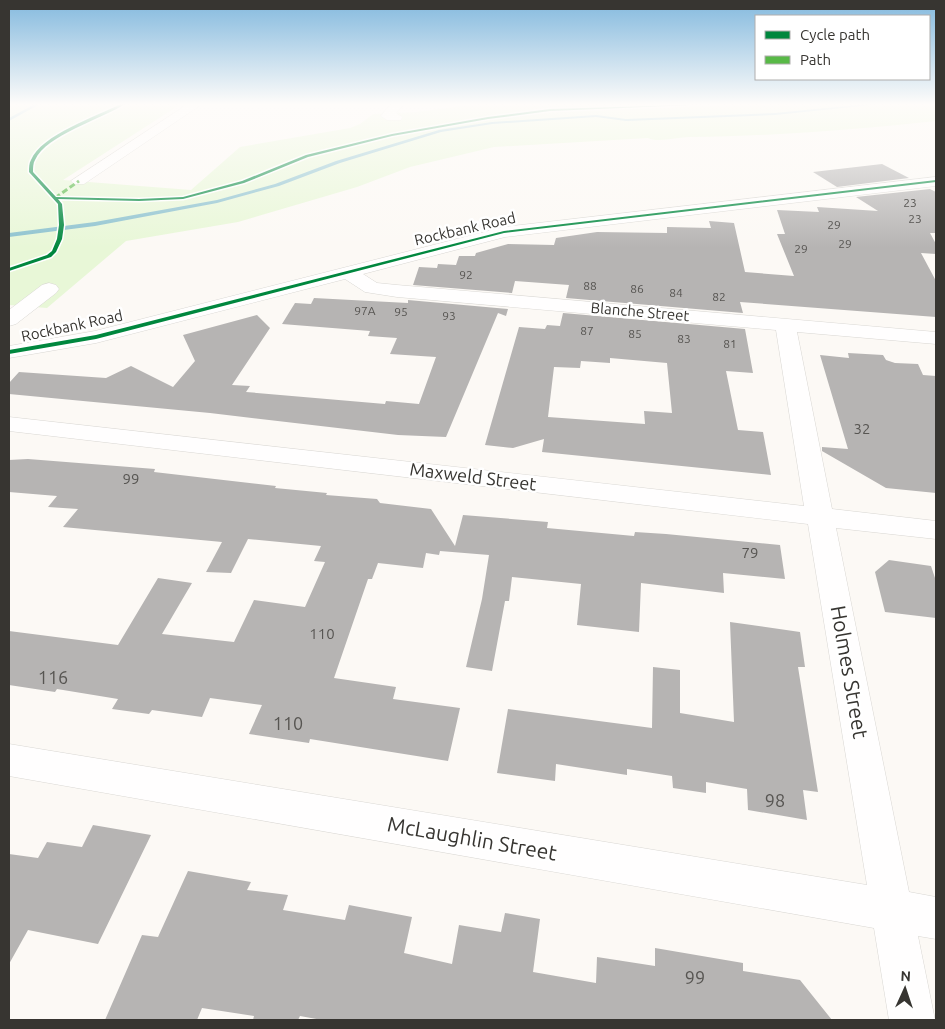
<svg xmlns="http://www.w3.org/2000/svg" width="945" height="1029" viewBox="0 0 945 1029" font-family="Ubuntu,sans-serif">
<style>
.green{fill:#e8f7d7}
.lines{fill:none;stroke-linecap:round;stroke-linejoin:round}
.stream{fill:#8bc1ce;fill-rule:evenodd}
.building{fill:#b6b4b3;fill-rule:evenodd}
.minor-casing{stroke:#d9d7d3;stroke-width:1}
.minor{fill:#fffefe;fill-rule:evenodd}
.quiet{stroke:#58b947;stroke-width:3;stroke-dasharray:6 3;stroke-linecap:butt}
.cycleway-casing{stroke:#fff;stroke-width:3}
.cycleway{fill:#00873e;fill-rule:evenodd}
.labels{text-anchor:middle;stroke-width:5;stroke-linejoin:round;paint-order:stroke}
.far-number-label{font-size:12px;fill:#575552}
.far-street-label{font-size:15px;fill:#373531;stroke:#fff}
.number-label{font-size:15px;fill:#575552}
.street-label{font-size:18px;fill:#373531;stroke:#fff}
.near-number-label{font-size:18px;fill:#575552}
.near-street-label{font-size:21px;fill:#373531;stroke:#fff}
</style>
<rect width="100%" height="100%" fill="#fcf9f5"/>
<path class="green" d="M 9,104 L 181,104 L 63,180 L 191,190 L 240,147 L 350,128 L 360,124 L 373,114 L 416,112 L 477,104 L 936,104 L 936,121 C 852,130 774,136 689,137 C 678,137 658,143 648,138 L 494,147 L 410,167 L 357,187 L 238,222 L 126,241 L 47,308 L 9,305 Z"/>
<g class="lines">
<g class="stream">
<polygon points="35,104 40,104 9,121 9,118"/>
<polygon points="867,104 881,104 775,115 626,121 596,117 492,124 441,132 340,163 279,186 217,203 95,226 9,237 9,233 95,222 217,200 275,184 336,161 439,130 492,122 596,115 626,119 775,113"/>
</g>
</g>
<g class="building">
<polygon points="882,164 909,178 837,187 813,172"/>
<polygon points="930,189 936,192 936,233 930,233 936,244 936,254 921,253 936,281 936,317 740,302 743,313 566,298 569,285 515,281 512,293 413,285 419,267 437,268 438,264 456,265 459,256 475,256 476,253 508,244 554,245 556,238 597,232 667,233 667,227 711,228 709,221 734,223 745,272 794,276 777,234 785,234 777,210 819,212 817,207 878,211 856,197"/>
<polygon points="314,298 408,303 408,300 508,309 506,316 498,313 446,437 398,435 210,413 9,394 9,383 19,372 106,378 131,366 173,387 195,361 183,335 257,315 270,328 232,385 250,386 246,392 385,404 386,401 419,404 436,357 390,354 397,338 368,336 370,331 282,324 295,303 311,304"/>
<path d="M 563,313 L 745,329 L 753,373 L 726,371 L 738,430 L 763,432 L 771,475 L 542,452 L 544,439 L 513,448 L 485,445 L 519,327 L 545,329 L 547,325 L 560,326 ZM 610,358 L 667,363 L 672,413 L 644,411 L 645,424 L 548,417 L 554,367 L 580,368 L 581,361 L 610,363 Z"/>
<polygon points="848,353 883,355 886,360 895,363 918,364 923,375 936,376 936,493 886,488 822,451 822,447 848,449 820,355 849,358"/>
<polygon points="28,459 155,469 154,472 276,486 275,488 327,493 326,495 377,499 380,503 431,509 455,546 463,515 548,522 547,528 634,536 635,532 666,534 780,545 785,579 723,573 724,593 641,583 639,632 577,625 581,584 512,577 509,601 505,601 492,671 466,667 482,599 489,555 440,551 439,555 426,553 423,568 378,563 372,579 368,579 334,678 396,687 393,699 460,708 448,761 310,739 309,743 249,734 262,705 210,698 202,717 152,710 149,714 112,709 118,699 57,689 55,692 9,685 9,631 118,645 158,578 192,583 162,634 234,642 254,600 305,607 325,562 314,561 321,546 248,539 231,573 206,572 222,542 63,527 78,509 48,507 57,496 9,492 9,460"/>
<polygon points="889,560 931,566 936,581 936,618 885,612 875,572"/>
<polygon points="730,622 800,632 805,667 798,667 818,792 803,790 807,820 748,810 747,789 706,782 706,793 673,788 672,776 627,769 627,775 556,764 555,781 497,773 508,709 652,728 653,667 680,670 680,713 734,722"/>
<polygon points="93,825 151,835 98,944 28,930 9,964 9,854 38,858 47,842 82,847"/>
<polygon points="188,871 251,882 247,890 288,895 283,910 345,920 349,905 412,917 404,953 452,964 459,925 501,932 505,913 540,919 533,972 596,983 597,957 655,966 655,948 743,963 743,971 800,980 832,1020 322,1020 300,1016 298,1020 253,1020 254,1016 202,1008 197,1020 105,1020 142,935 158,937"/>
</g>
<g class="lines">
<defs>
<g id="minor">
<polygon points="188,104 202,104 84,184 74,184 71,181"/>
<polygon points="391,104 404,104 396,113 402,117 401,120 387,120 381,116"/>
<polygon points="936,177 936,186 505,237 363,274 377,283 397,285 936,332 936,344 797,332 832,509 936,521 936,539 836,528 909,892 936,897 936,939 918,936 935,1020 889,1020 874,928 9,776 9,744 867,885 808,524 9,431 9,417 804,506 776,330 397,297 365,292 345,279 96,343 9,358 9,346 95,331 504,227"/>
<polygon points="49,283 56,285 59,289 56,293 16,324 9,326 9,310 42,285"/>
</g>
</defs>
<use href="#minor" class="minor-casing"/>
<use href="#minor" class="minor"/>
<polyline class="quiet" points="55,198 79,181"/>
<defs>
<g id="cycleway">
<path d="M 121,104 L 125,104 C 102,119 46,135 35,160 C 33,163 33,168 33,172 L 56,197 L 139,199 L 183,197 L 242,181 L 306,155 L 392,134 L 488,117 L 550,109 L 716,104 L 550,111 L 488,119 L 392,136 L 308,157 L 244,183 L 183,199 L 139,201 L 58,199 L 62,204 L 64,225 L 62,239 L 56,252 L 51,257 L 9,271 L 9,268 L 47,255 L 52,251 L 57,239 L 59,225 L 58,204 L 29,172 C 29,168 29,163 31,160 C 41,135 97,116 121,104 Z"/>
<polygon points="936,180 936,182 504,233 96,339 9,354 9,350 96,335 504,231"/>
</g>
</defs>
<use href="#cycleway" class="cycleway-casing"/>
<use href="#cycleway" class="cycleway"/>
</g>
<linearGradient id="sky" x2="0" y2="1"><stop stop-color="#83b9de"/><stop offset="0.42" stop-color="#fefcfa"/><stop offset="1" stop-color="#fefcfa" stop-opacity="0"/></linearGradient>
<rect width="945" height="248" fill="url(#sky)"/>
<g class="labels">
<g class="far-number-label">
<text x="910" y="207">23</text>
<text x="915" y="223">23</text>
<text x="834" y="229">29</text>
<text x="845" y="248">29</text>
<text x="801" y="253">29</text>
<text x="466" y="279">92</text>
<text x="590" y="290">88</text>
<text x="637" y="293">86</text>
<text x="676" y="297">84</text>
<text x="719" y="301">82</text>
<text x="365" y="315">97A</text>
<text x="401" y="316">95</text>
<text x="449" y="320">93</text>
<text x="587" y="335">87</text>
<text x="635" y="338">85</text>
<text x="684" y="343">83</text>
<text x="730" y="348">81</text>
</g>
<g class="far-street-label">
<text transform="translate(465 229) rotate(-13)" y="5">Rockbank Road</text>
<text transform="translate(640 312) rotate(5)" y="5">Blanche Street</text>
<text transform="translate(72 326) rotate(-12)" y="5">Rockbank Road</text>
</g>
<g class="number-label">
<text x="862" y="434">32</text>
<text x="131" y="484">99</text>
<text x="750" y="558">79</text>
<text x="322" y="639">110</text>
</g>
<g class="street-label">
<text transform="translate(473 477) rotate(7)" y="6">Maxweld Street</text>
</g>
<g class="near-number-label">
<text x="53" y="684">116</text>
<text x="288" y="730">110</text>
<text x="775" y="807">98</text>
<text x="695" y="984">99</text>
</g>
<g class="near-street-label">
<text transform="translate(849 672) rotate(80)" y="7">Holmes Street</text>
<text transform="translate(472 839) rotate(10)" y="7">McLaughlin Street</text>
</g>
</g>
<rect width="945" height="1029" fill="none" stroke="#373531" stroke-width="20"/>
<rect x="755" y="15" width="175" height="65" fill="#ffffff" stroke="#afaead"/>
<rect x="765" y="31" width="25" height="8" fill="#00873e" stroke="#afaead"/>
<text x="800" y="40" font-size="15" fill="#373531">Cycle path</text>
<rect x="765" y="56" width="25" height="8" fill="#58b947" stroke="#afaead"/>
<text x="800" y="65" font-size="15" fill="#373531">Path</text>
<g transform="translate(905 989) rotate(3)" stroke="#ffffff" stroke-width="4" paint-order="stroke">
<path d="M0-4L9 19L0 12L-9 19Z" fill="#373531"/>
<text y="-8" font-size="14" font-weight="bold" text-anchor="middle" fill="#373531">N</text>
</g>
</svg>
